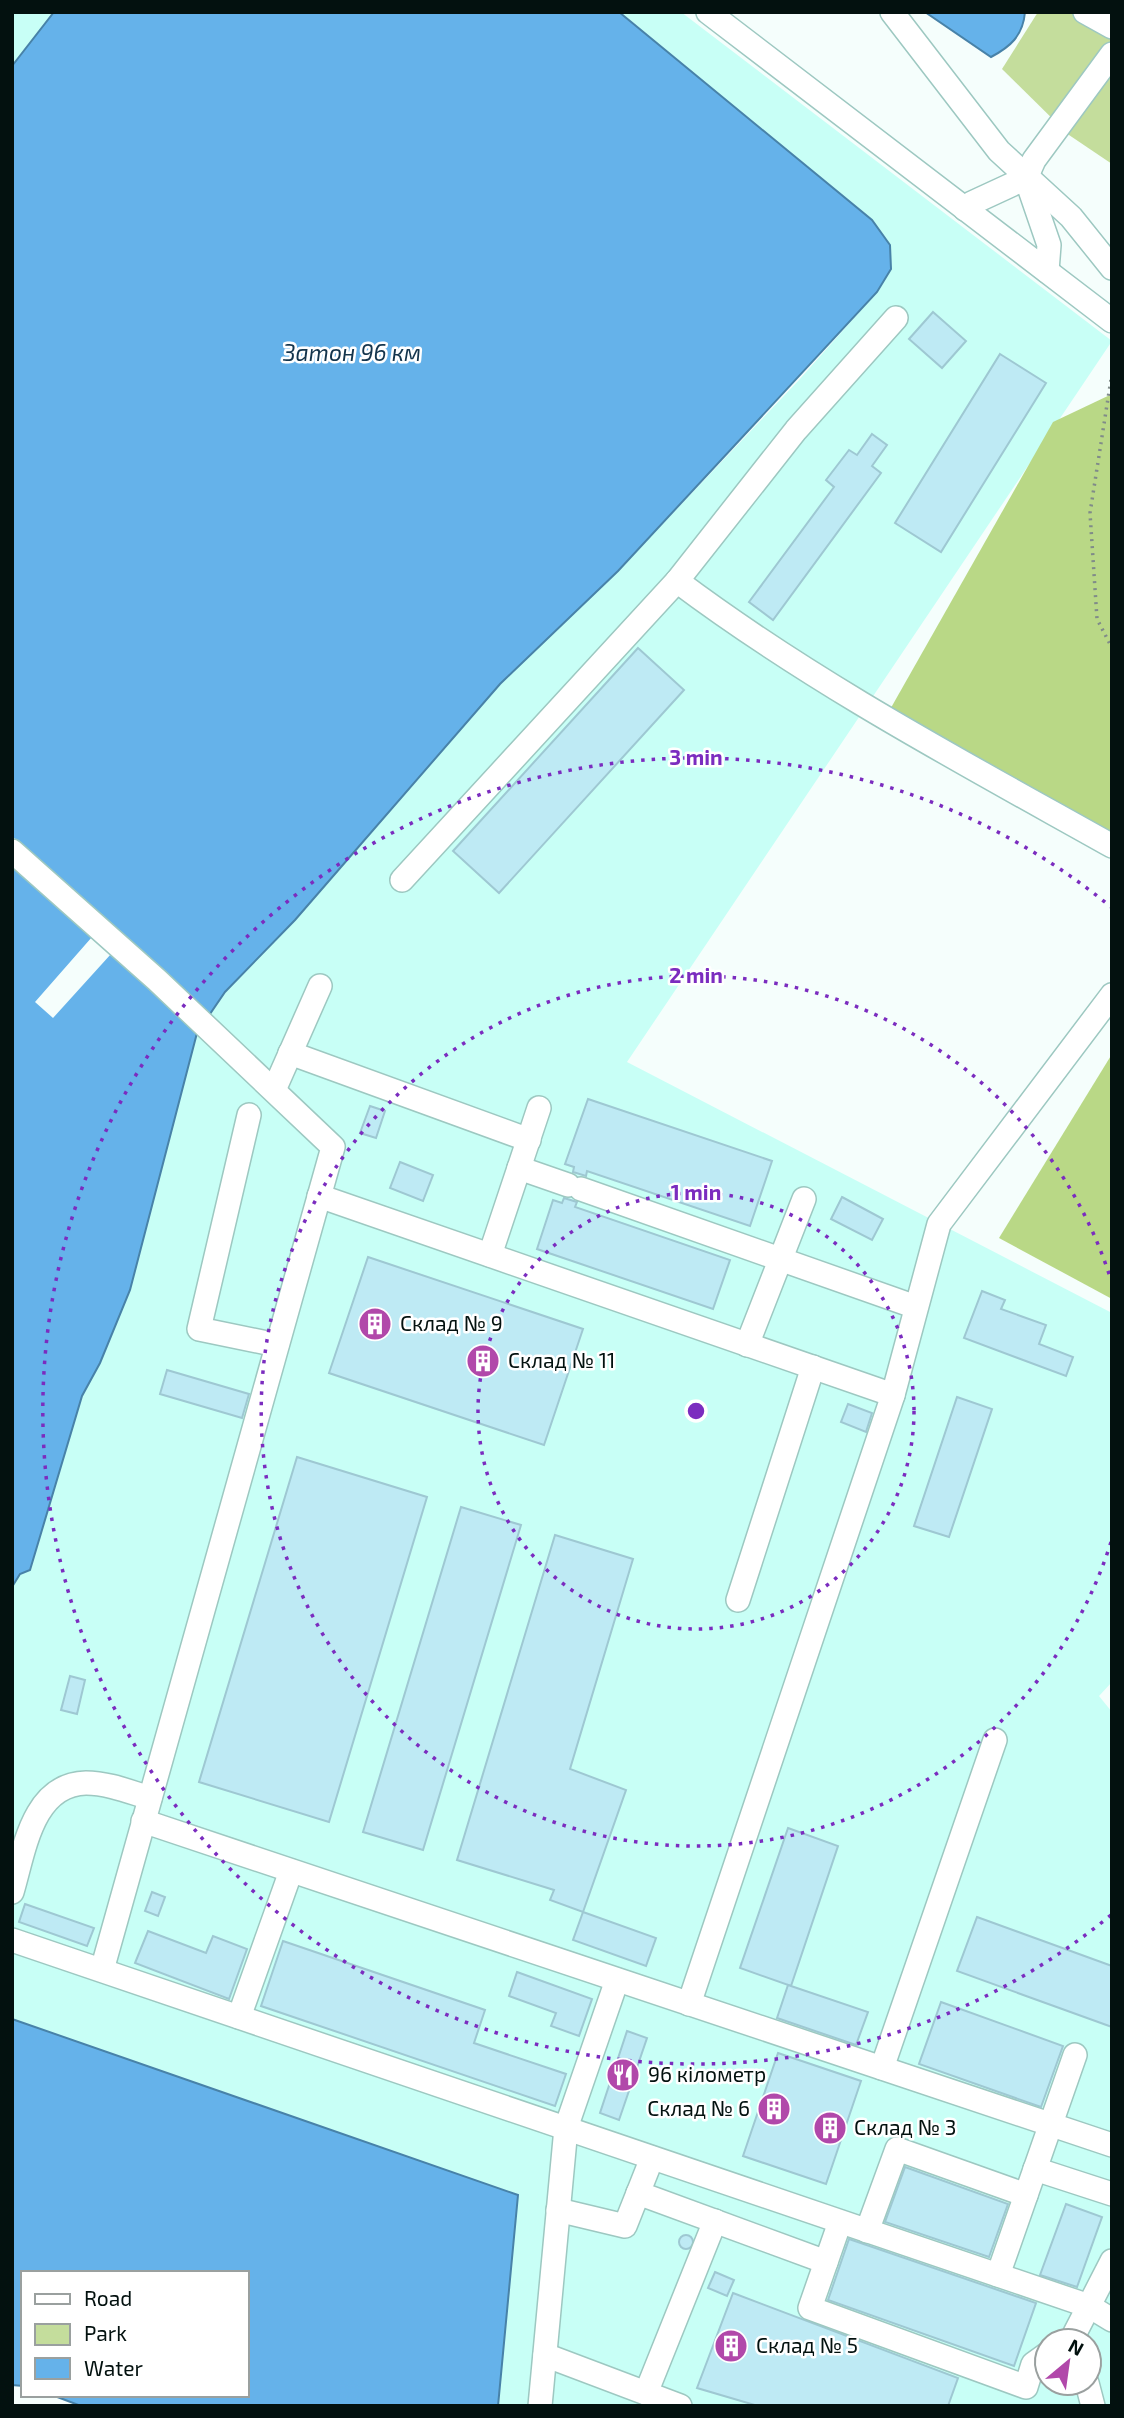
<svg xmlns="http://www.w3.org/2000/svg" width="1124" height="2418" viewBox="0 0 1124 2418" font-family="'Exo 2',sans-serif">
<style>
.built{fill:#c8fff6;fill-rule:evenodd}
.green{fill:#c4dd9c}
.forest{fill:#b9d886}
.water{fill:#65b2ea;stroke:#4882a8;stroke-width:2}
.pier{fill:#f5fefc}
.building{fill:#beeaf4;stroke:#9ec8d2;stroke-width:2}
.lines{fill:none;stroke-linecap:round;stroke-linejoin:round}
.minor-casing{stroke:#9dc8c1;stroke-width:26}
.path{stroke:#808b89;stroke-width:3.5;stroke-dasharray:2 5;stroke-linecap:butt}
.minor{stroke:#fff;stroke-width:23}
.ring{fill:none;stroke:#7b2cbf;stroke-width:3.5;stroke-dasharray:3.5 7}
.labels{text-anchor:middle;stroke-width:5;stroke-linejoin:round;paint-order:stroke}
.poi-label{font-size:21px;fill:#03110f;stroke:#fff;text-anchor:start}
.water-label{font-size:23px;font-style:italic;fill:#14354d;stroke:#fff}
.centre{fill:#7b2cbf;stroke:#fff;stroke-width:3.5}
.ring-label{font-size:21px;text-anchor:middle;font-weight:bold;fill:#7b2cbf;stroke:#fff;stroke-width:5;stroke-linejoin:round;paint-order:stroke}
</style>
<rect width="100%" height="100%" fill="#f5fefc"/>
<g class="built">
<polygon points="12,12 54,12 12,66"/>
<path d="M 619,12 L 681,12 L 1112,341 L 627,1062 L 1112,1313 L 1112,1682 L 1099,1696 L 1112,1712 L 1112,2406 L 498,2406 L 518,2195 L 12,2019 L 12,1587 L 20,1574 L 82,1396 L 100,1363 L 197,1033 L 225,992 L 295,920 L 500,684 L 618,571 L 799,380 L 877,292 L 891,269 ZM 1047,2341 L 1089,2341 L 1089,2383 L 1047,2383 Z"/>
</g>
<polygon class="green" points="1038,12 1112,12 1112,164 1069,135 1002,69"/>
<g class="forest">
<polygon points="1112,394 1112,842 888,713 1053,422"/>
<polygon points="1112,1054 1112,1299 999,1238"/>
</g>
<g class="water">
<polygon points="54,12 619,12 872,220 890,245 891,269 877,292 618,571 500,684 295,920 225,992 197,1033 130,1290 100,1363 82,1396 30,1570 20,1574 12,1587 12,66"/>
<path d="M 925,12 L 1025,12 C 1023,36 1010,47 991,57 Z"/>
<polygon points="12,2019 518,2195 498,2406 81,2406 52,2395 247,2395 247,2273 23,2273 23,2386 12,2385"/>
</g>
<polygon class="pier" points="12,836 175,981 160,998 111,954 53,1018 35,1002 92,937 12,867"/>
<g class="building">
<polygon points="933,312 966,341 942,368 909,339"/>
<polygon points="1000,354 1046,383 941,552 895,523"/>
<polygon points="872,434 887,445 872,466 881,473 773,620 749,602 834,487 826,480 849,450 857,455"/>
<polygon points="638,648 684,690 499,893 453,851"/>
<polygon points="588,1099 772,1161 750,1226 587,1171 586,1176 573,1172 574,1167 565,1164"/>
<polygon points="370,1106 385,1111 376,1138 360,1133"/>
<polygon points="400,1162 433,1175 423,1201 390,1188"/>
<polygon points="842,1197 883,1219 872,1240 831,1219"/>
<polygon points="564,1198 577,1202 575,1207 730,1260 713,1309 537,1249 553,1200 562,1203"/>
<polygon points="368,1257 583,1329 544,1445 329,1373"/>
<polygon points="982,1291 1005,1300 1001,1309 1046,1325 1039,1344 1073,1357 1066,1376 964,1338"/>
<polygon points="167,1370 249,1394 242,1418 160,1394"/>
<polygon points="957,1397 992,1409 949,1537 914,1526"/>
<polygon points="848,1404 872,1413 866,1432 841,1422"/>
<polygon points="297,1457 427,1497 329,1822 199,1782"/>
<polygon points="461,1507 521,1525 423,1850 363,1832"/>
<polygon points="555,1535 633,1559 570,1769 626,1790 583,1912 550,1900 554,1890 457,1860"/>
<polygon points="70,1676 85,1680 77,1714 61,1710"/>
<polygon points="788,1828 838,1846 791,1986 740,1968"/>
<polygon points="152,1892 165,1897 158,1916 145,1911"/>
<polygon points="25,1904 94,1928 87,1946 19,1922"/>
<polygon points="583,1912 656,1938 646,1966 573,1940"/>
<polygon points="977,1917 1112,1966 1112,2027 957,1971"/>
<polygon points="148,1931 206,1953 213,1936 247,1949 229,1999 135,1963"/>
<polygon points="283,1941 485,2010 474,2043 566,2074 555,2106 261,2006"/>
<polygon points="517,1972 592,1999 579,2036 551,2026 556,2013 509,1996"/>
<polygon points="788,1985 868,2012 856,2045 777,2018"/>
<polygon points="941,2002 1063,2046 1041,2107 919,2064"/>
<polygon points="627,2031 647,2038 619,2120 600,2113"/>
<polygon points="778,2053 861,2081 826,2184 743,2156"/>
<polygon points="905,2167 1008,2204 989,2257 885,2222"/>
<polygon points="1066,2204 1102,2217 1077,2287 1040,2275"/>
<circle cx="686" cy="2242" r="7"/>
<polygon points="849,2239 1036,2303 1014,2366 828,2300"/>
<polygon points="715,2272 734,2280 727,2296 708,2288"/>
<polygon points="733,2293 958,2378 948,2406 758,2406 697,2388"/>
</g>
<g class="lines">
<defs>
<g id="minor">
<polyline points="708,12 1112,321"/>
<polyline points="892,12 999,151 1071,217 1112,268"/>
<polyline points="1085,12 1112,27"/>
<polyline points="1027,181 1049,245 1047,271"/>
<polyline points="965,209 972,203 1026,178 1034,160 1112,54"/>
<path d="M 677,581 C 813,683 964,763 1112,846"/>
<polyline points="12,851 157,980 333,1147 102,1970"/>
<polyline points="402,880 677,581 796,430 896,318"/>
<polyline points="290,1053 529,1140"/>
<polyline points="274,1090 320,986"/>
<polyline points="249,1115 199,1329 277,1345"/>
<polyline points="519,1168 568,1185"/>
<polyline points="581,1189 916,1307"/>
<polyline points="319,1196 893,1395"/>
<polyline points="490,1255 539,1108"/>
<polyline points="747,1345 804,1199"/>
<polyline points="738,1600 813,1367"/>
<polyline points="143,1821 1112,2145"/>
<path d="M 12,1892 C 24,1852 32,1784 86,1783 C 108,1783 130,1792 150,1798"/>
<polyline points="12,1940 1089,2306 1112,2320"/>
<polyline points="689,2004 893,1395 939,1224 1112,995"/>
<polyline points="239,2017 291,1871"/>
<polyline points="882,2068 995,1740"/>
<polyline points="1035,2169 1112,2194"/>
<polyline points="638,2193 826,2262"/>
<polyline points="558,2210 625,2226 652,2158"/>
<polyline points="840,2222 810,2308 1026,2387 1033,2364 1047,2354"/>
<polyline points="867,2231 897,2149 1026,2195"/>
<polyline points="998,2275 1075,2055"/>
<polyline points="1077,2341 1075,2333 1112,2261"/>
<polyline points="545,2355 680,2406"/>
<polyline points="1087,2383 1093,2406"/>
<polyline points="646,2393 715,2221"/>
<polyline points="540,2406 566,2128 617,1980"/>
</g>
</defs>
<use href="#minor" class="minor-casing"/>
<polyline class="path" points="1112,373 1090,513 1097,619 1112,648"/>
<use href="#minor" class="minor"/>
</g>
<g class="ring">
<circle cx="696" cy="1411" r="218"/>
<path d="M1111 1542A435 435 0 1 1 1111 1280"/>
<path d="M1111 1915A653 653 0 1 1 1111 907"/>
</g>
<defs>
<symbol id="building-disc" viewBox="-11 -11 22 22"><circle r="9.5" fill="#b148aa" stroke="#fff"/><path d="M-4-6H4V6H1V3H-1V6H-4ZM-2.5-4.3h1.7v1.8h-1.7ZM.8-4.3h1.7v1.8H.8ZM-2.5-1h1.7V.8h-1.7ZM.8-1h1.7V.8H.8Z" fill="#fff"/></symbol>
<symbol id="restaurant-disc" viewBox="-11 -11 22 22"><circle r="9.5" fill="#b148aa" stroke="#fff"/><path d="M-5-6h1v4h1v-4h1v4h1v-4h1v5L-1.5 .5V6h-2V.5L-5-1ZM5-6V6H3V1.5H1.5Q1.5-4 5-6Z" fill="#fff"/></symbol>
</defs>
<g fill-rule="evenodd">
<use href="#building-disc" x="356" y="1305" width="38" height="38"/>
<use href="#building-disc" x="464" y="1342" width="38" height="38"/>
<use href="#restaurant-disc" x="604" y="2056" width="38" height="38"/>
<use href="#building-disc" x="755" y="2090" width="38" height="38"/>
<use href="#building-disc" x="811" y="2109" width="38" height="38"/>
<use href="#building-disc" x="712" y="2327" width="38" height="38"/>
</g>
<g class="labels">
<g class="poi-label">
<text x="400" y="1331">Склад № 9</text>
<text x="508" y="1368">Склад № 11</text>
<text x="648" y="2082">96 кілометр</text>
<text x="750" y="2116" text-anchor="end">Склад № 6</text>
<text x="854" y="2135">Склад № 3</text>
<text x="756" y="2353">Склад № 5</text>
</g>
<g class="water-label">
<text x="352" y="361">Затон 96 км</text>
</g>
</g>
<circle cx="696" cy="1411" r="10" class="centre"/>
<g class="ring-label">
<text x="696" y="765">3 min</text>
<text x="696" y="983">2 min</text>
<text x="696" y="1200">1 min</text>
</g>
<rect width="1124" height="2418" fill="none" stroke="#03110f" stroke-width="28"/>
<rect x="21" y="2271" width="228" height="126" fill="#ffffff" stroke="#9aa09f" stroke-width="2"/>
<rect x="35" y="2294" width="35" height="10" fill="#ffffff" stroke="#9aa09f" stroke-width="2"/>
<text x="84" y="2306" font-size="21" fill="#03110f">Road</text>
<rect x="35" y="2324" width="35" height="21" fill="#c4dd9c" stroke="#9aa09f" stroke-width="2"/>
<text x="84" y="2341" font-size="21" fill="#03110f">Park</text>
<rect x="35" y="2358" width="35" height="21" fill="#65b2ea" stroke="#9aa09f" stroke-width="2"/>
<text x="84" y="2376" font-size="21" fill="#03110f">Water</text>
<g transform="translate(1068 2362) rotate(29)"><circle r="33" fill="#ffffff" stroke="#9aa09f" stroke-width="2"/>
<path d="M0-5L12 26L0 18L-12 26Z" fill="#b148aa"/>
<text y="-10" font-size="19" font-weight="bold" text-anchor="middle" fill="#03110f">N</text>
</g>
</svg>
